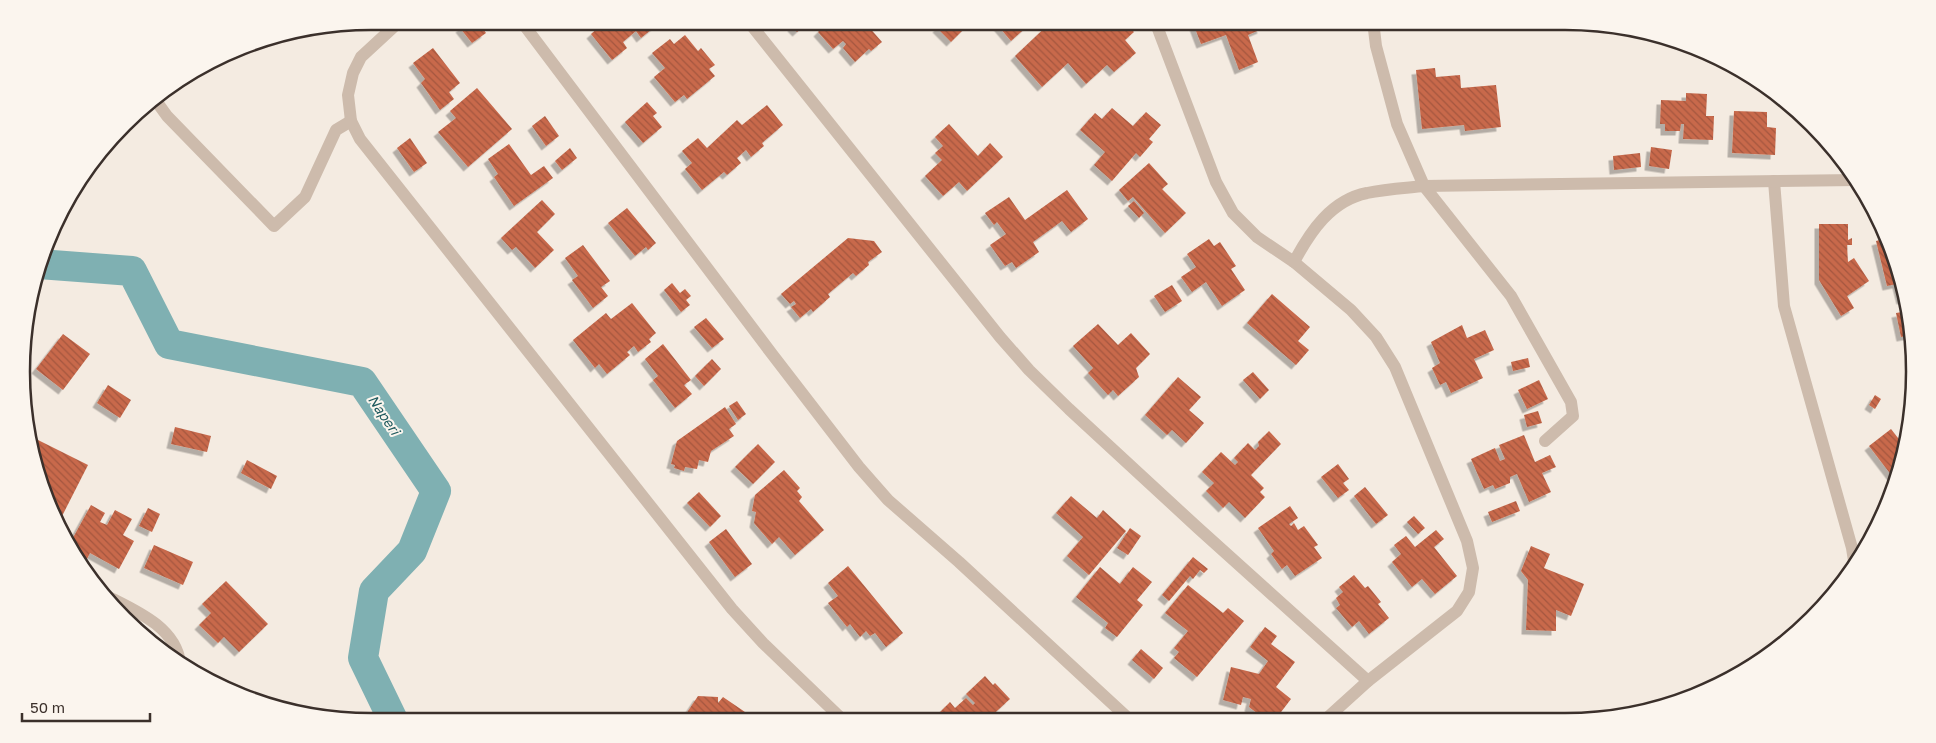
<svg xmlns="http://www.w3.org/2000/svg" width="1936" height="743" viewBox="0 0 1936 743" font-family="'Golos Text',sans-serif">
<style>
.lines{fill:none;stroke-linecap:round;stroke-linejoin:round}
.river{stroke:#7fb0b2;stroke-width:30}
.building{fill:url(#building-back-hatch);filter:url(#shadow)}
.street{stroke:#cdbbac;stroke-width:12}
.labels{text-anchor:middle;stroke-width:4;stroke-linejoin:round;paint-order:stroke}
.water-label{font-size:14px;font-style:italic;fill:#1f5a5e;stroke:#fbf5ee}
.rim{fill:none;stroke:#3b302b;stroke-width:2.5}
</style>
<defs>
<pattern id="building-back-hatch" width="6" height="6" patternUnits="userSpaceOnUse" patternTransform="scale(1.25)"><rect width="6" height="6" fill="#c8694b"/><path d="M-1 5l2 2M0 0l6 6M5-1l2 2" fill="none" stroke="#a4573f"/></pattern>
<filter id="shadow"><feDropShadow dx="-4.5" dy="4.5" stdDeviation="0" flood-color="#0004"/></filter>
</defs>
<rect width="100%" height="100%" fill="#f4ebe1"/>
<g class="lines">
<polyline class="river" points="39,264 132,271 169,344 362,382 436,491 412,551 374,591 363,658 394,722"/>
</g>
<g class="building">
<polygon points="469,21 478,21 486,33 472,43 460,28"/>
<polygon points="606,21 662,21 641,38 636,31 623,42 627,48 612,60 591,34"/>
<polygon points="797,21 803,21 806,24 797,32 792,27"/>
<polygon points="822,21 859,21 866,29 868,26 882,42 871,51 869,49 855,62 843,48 846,44 843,41 833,49 818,32 825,25"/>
<polygon points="944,21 963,21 967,26 951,42 937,28"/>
<polygon points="994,21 1030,21 1031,23 1011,41"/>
<polygon points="1052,21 1067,21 1070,25 1074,21 1123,21 1134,32 1125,40 1136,53 1114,72 1107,65 1086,84 1068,63 1042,87 1015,56"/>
<polygon points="1199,21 1259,21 1262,29 1248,35 1258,62 1239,70 1226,35 1201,44 1193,23"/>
<polygon points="685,35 698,51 701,48 715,65 709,69 715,76 687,99 684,95 675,102 654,77 665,68 652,53 670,39 674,44"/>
<polygon points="433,48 460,83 449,92 454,99 440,110 421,83 425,79 413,63"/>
<polygon points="1435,68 1436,77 1460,75 1461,88 1496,85 1501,127 1465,131 1464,125 1422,129 1416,70"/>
<polygon points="477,88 512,129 468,167 438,132 456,118 450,111"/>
<polygon points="1686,93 1707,94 1706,116 1714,116 1713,140 1683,139 1684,124 1681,124 1680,131 1665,131 1665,124 1660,124 1661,100 1686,101"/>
<polygon points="647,102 657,113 653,116 662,127 643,143 625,122"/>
<polygon points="767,105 783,125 762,143 764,146 751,157 746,150 737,158 741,163 727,175 724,172 702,190 685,169 692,163 682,151 698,138 707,148 737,120 742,125"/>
<polygon points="1112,108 1133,126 1146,112 1161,125 1149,139 1153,142 1140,157 1136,153 1112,181 1094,165 1105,152 1080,130 1095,113 1102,119"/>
<polygon points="1734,111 1767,112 1767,127 1776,128 1775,155 1732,153"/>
<polygon points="545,116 559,136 546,146 532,126"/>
<polygon points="949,124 978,156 990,143 1003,157 967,191 959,182 943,196 925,176 942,160 935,153 943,146 935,137"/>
<polygon points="410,138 427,163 414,172 397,148"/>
<polygon points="509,144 531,175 544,166 553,178 514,206 494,177 498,174 488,159"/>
<polygon points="1651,147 1672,150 1669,169 1649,166"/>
<polygon points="570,148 577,158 562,170 555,161"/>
<polygon points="1640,153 1641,167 1614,170 1613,156"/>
<polygon points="1149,163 1168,184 1162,189 1186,213 1165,233 1133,197 1128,201 1119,190"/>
<polygon points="1067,190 1088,219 1071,232 1062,221 1033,242 1039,252 1016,268 1012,262 1005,266 990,245 1006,234 997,222 994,225 985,213 1009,197 1025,220"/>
<polygon points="542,200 555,214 537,232 554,250 535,268 516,247 512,250 501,238"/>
<polygon points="1134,201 1144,213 1139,218 1128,206"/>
<polygon points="627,208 656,243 648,250 646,247 635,256 608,223"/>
<polygon points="1819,224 1848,224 1848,240 1852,238 1852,245 1847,245 1848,262 1854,258 1869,281 1847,296 1854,308 1841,316 1819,280"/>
<polygon points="848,238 874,241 882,252 868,262 869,265 856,276 853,273 828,294 830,297 813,312 811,309 800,318 791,307 796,304 794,301 790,304 781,294"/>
<polygon points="1887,238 1896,259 1905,299 1901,300 1897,284 1887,286 1876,241"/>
<polygon points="1209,239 1214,246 1220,242 1236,266 1231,269 1245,290 1222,306 1206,282 1192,292 1181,277 1196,267 1187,254"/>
<polygon points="583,245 610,281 601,287 608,296 593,308 572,280 578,276 565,258"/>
<polygon points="672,283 680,293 685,289 691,296 686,300 690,305 681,312 664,290"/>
<polygon points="1172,285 1182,301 1165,312 1154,296"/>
<polygon points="1272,294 1310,327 1298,341 1309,350 1296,365 1247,323"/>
<polygon points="632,303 656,333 649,339 651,342 638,352 634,346 627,352 630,355 607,374 599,364 595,368 573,340 606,313 611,319"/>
<polygon points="1908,311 1912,335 1901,337 1896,313"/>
<polygon points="706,318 724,339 712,348 694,327"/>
<polygon points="26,319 31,325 24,329 24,325"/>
<polygon points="1098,324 1118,345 1131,333 1150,354 1136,368 1139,377 1118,396 1113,390 1108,395 1088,373 1093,368 1073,346"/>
<polygon points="1462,325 1467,338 1485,330 1494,350 1474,359 1483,378 1451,393 1446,382 1440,385 1432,368 1440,363 1431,342"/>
<polygon points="63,334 90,354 63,390 36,369"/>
<polygon points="663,344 691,380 684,385 692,394 675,408 653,380 658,376 645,359"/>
<polygon points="1528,358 1530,367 1513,371 1511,362"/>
<polygon points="712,359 721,369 704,386 695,376"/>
<polygon points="1253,372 1269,390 1260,399 1243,380"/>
<polygon points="1178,377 1201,397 1189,410 1204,423 1186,443 1172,430 1167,435 1145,415"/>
<polygon points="1539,380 1548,399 1527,409 1518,390"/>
<polygon points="108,385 131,400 120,418 97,403"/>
<polygon points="1875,395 1881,399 1875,409 1869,405"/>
<polygon points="737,401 746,414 738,420 729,406"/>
<polygon points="725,407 736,424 729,429 734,436 711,451 708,462 699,460 697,469 685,467 684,471 674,468 675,465 671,464 677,441"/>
<polygon points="1538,411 1542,423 1527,427 1524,415"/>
<polygon points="175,427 211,436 207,452 171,444"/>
<polygon points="1891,429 1905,447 1903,462 1899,470 1892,476 1869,446"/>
<polygon points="1269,431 1281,444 1251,475 1264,488 1260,492 1265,497 1245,518 1229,502 1223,508 1206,491 1214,483 1202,472 1221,452 1235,465 1238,462 1234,458 1248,443 1255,450 1259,446 1258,442"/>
<polygon points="1524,435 1535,462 1550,455 1556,467 1542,473 1551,492 1529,502 1517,474 1510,477 1510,483 1495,489 1493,485 1484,489 1471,459 1495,448 1500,461 1505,459 1499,445"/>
<polygon points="34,438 88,465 58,524 48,505 30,446"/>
<polygon points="758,444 775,462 753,484 735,467"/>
<polygon points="247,460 277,476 271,489 241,473"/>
<polygon points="1338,464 1349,479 1343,483 1349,490 1338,498 1321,477"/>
<polygon points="784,470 800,488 797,491 802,497 799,501 824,530 795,555 779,537 772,544 754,523 756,512 752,511 755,495"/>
<polygon points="1365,487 1388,515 1376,524 1354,496"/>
<polygon points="699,492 721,516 710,527 687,503"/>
<polygon points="1071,496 1097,518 1103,510 1126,531 1089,575 1067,556 1083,537 1056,513"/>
<polygon points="1516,501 1520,511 1492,522 1488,512"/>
<polygon points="91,505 105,513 100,522 107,525 115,510 132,519 123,535 134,541 119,569 90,553 86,561 74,555 69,545"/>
<polygon points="1290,506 1298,518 1289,524 1291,526 1294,523 1298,530 1304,526 1318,545 1314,547 1322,558 1295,576 1287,565 1282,569 1271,554 1274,551 1258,528"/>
<polygon points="148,508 160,514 152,532 139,526"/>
<polygon points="1414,516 1425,528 1418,534 1407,522"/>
<polygon points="1130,528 1141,536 1128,555 1117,548"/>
<polygon points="726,529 752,564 735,577 709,542"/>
<polygon points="1436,530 1444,539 1434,547 1457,576 1435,594 1422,579 1412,587 1392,562 1401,554 1394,545 1406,536 1415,547"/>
<polygon points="154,545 193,562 183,585 144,568"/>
<polygon points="1531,546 1550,554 1544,568 1584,584 1571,616 1556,610 1556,631 1526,630 1528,580 1521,571"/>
<polygon points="1193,557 1208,569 1204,573 1200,570 1193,579 1190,576 1169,601 1162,595"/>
<polygon points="848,566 903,633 886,647 875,633 870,636 866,631 860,637 850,624 847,627 828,603 838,596 828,583"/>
<polygon points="1100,567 1120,584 1133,567 1152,582 1137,600 1143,605 1117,637 1105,628 1108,623 1076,597"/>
<polygon points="1354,575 1365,588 1368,586 1381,602 1378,604 1389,618 1369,634 1359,621 1352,627 1336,608 1340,605 1336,598 1343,592 1339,587"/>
<polygon points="226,581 268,624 239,652 224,637 218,643 199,625 211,613 202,604"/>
<polygon points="1188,585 1223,613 1228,608 1244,621 1197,677 1174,658 1179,652 1174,648 1188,631 1165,613"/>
<polygon points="1265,627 1277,636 1271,644 1295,662 1276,687 1291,699 1275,720 1266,720 1249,707 1251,699 1243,697 1241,705 1223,700 1231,667 1259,674 1268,661 1250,647"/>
<polygon points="1141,649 1163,668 1154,679 1132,660"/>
<polygon points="985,676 993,685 995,683 1010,699 987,720 941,720 936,716 950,702 955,708 966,698 973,705 975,703 966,694"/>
<polygon points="698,696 718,697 718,703 723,697 745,712 740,721 692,721 689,719 691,717 686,714"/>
<polygon points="807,715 811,721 800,721"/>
</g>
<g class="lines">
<g class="street">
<polyline points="400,21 361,57 353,73 348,95 351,121 360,139 732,609 763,643 844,721"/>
<polyline points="521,21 772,354 859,467 888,500 959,562 1130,720"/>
<polyline points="748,21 1000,337 1029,370 1069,409 1198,528 1368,681"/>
<polyline points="1155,21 1216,182 1233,213 1257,237 1294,262 1351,310 1376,337 1395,367 1467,541 1473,568 1469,592 1457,611 1368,681 1326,719"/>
<polyline points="1373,21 1376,46 1397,124 1424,186 1511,296 1571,402 1573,416 1545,441"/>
<polyline points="154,98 167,116 274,226 305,197 336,130 351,121"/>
<polyline points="1774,181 1784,306 1852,548 1855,567"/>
<path d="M 1294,262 C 1310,232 1331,200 1367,193 C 1385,189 1405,188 1424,186 L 1856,180"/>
<path d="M 109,597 C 137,611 176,628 180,663"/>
</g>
</g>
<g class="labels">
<g class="water-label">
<text transform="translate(384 415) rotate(56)" y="5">Naperi</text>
</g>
</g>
<path d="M0 0H1936V743H0ZM371 30H1565A341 341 0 0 1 1906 371V372A341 341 0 0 1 1565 713H371A341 341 0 0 1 30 372V371A341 341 0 0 1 371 30Z" fill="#fbf5ee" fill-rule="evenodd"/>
<path class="rim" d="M371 30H1565A341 341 0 0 1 1906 371V372A341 341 0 0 1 1565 713H371A341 341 0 0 1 30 372V371A341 341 0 0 1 371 30Z"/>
<path d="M22 713v8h128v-8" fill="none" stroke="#3b302b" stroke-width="2.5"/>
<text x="30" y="713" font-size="15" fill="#3b302b" stroke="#fbf5ee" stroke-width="4" paint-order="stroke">50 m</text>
</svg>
